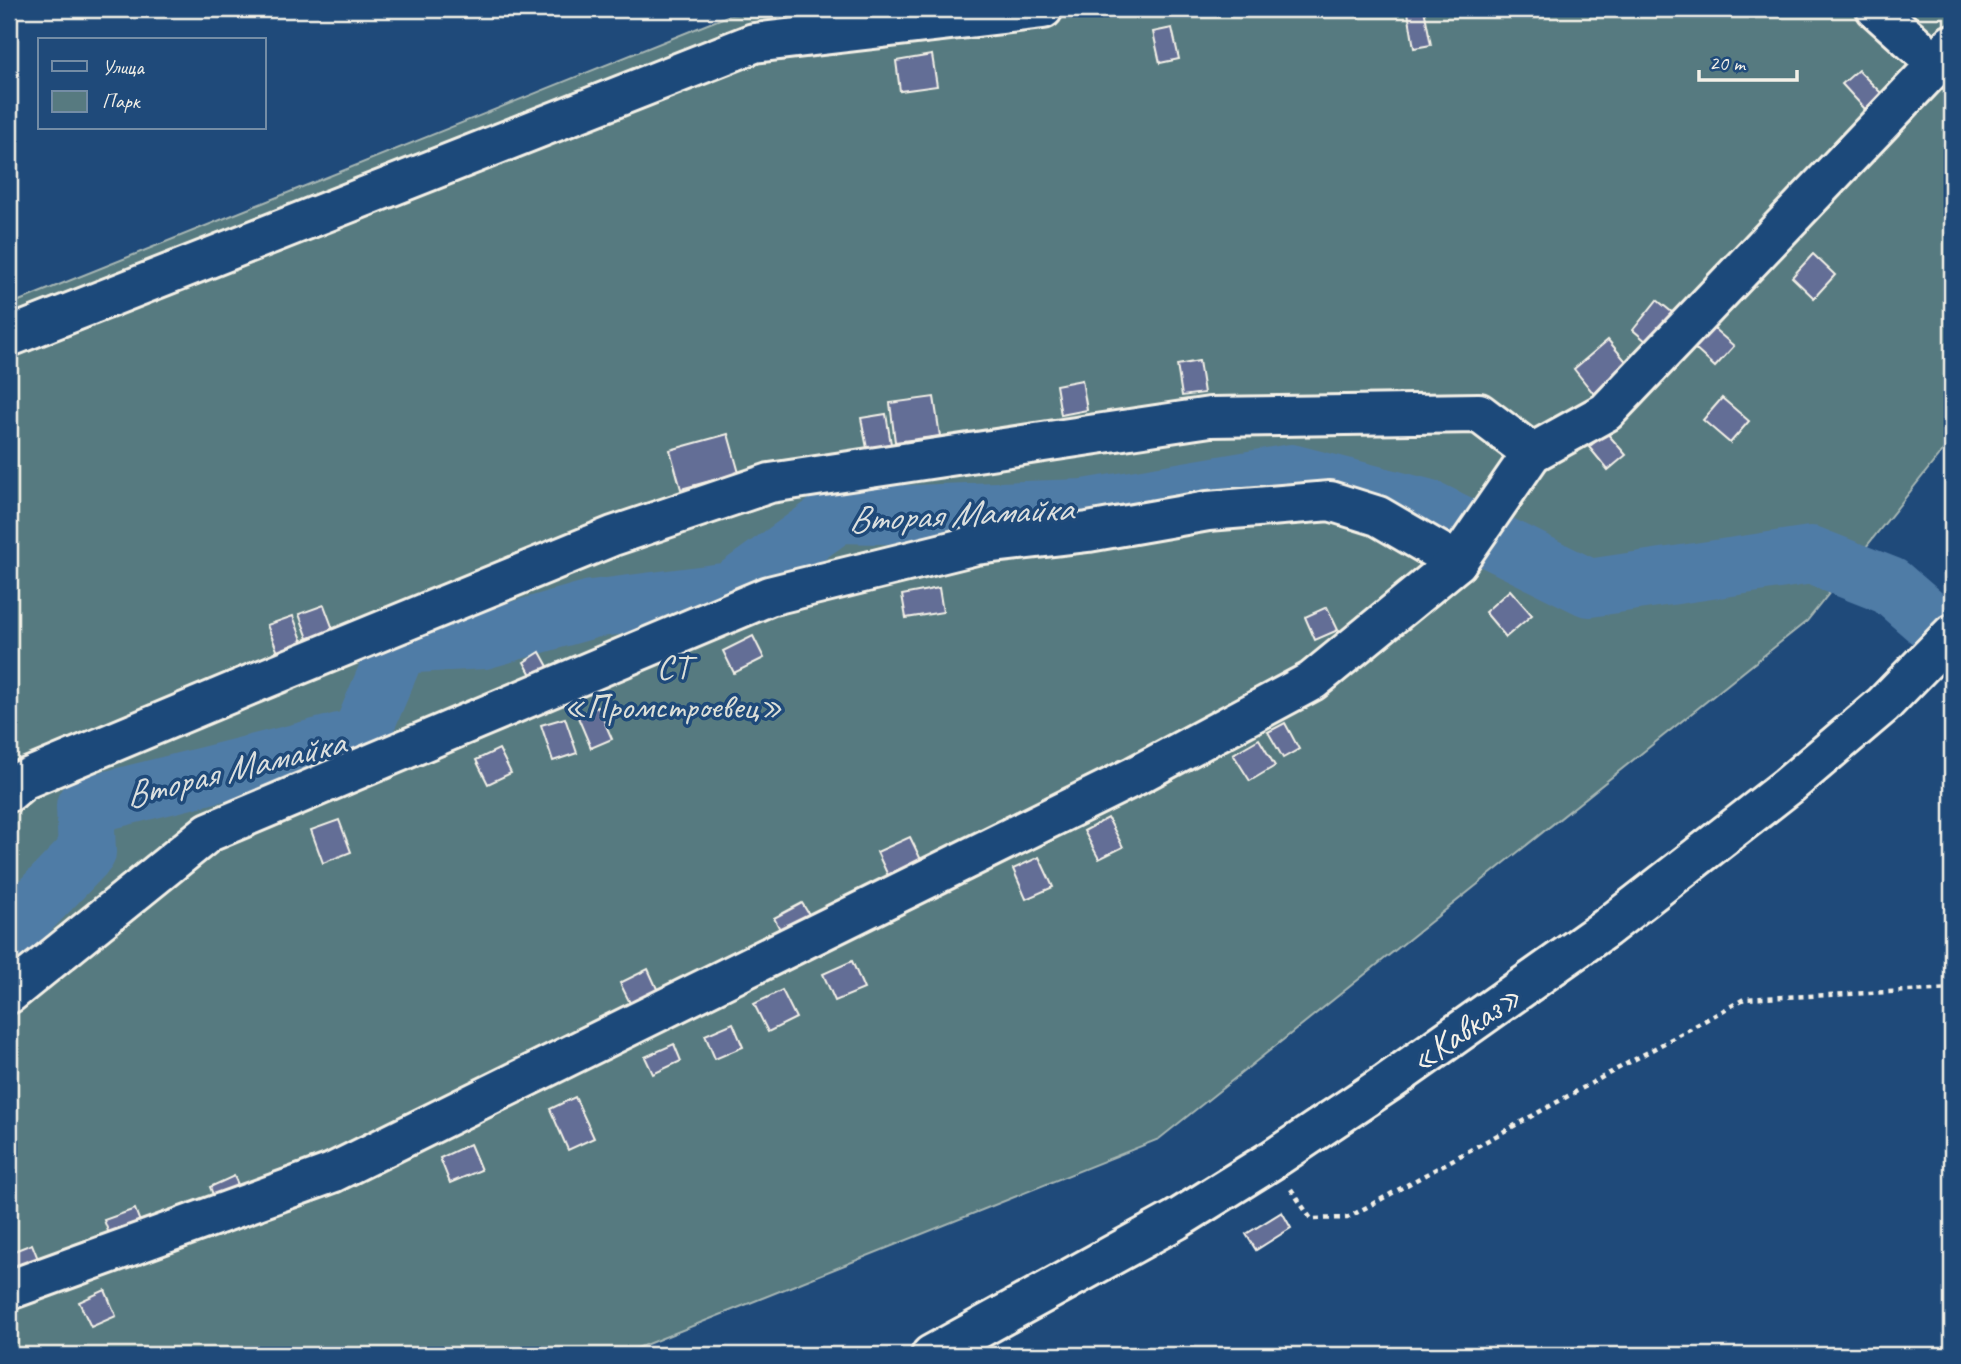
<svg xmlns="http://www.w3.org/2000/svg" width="1961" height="1364" viewBox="0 0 1961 1364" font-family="Caveat,sans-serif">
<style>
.green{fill:#577a80;stroke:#a6b6b4;stroke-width:2}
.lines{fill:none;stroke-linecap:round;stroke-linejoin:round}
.river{stroke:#507ba6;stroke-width:58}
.building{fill:#646e96;stroke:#f4f1e8;stroke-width:2}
.minor-casing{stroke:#f4f1e8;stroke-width:44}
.highway-casing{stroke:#f4f1e8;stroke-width:44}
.path{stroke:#f4f1e8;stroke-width:4.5;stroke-dasharray:5 5;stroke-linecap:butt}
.minor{stroke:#1f4a7a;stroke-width:38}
.highway{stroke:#1f4a7a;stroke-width:38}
.labels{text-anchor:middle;stroke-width:7;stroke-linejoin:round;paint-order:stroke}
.park-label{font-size:35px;fill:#dcdfd8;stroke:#1f4a7a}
.street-label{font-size:35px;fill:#f4f1e8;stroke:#1f4a7a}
.water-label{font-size:37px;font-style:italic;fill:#dbdfde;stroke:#1f4a7a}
</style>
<rect width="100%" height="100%" fill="#1f4a7a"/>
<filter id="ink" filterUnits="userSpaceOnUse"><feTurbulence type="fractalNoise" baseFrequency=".0143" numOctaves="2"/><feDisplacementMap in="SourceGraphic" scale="14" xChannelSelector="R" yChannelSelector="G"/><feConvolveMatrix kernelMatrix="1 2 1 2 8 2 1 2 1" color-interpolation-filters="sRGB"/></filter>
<g filter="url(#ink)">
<polygon class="green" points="780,9 1952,9 1952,439 1807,621 1159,1139 620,1355 9,1355 9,305 730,15"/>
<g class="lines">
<polyline class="river" points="9,933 87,852 85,806 360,737 399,645 483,640 592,609 731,591 838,514 881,515 1084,508 1291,473 1427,508 1589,588 1811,555 1890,586 1952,640"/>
</g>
<g class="building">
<polygon points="1424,9 1431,45 1414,48 1408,12"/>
<polygon points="1172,28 1179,59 1160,63 1153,32"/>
<polygon points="932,55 937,86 900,91 896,61"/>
<polygon points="1858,70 1882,94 1865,109 1842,84"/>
<polygon points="1813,254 1835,275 1814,298 1792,277"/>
<polygon points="1657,300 1679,318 1654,348 1633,330"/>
<polygon points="1712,327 1734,346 1715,367 1694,348"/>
<polygon points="1608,340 1629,365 1594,394 1574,369"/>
<polygon points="1199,361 1204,393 1182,396 1177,365"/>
<polygon points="1082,380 1087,410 1061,415 1056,385"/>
<polygon points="934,397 940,436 895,442 890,403"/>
<polygon points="1722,398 1749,421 1730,443 1703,420"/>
<polygon points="886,414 891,444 867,448 861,418"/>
<polygon points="1606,432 1626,455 1608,470 1589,447"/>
<polygon points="728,434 739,473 681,489 670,450"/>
<polygon points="939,588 943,612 906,618 902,595"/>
<polygon points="1510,590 1532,615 1506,637 1485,612"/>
<polygon points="324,605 334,632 309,641 299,614"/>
<polygon points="1327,607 1338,630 1315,640 1305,617"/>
<polygon points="293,616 304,645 279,655 267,625"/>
<polygon points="753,636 764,658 734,673 723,651"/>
<polygon points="540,652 551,672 535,682 524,662"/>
<polygon points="598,707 612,739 591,748 577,715"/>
<polygon points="565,718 577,753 553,761 541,725"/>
<polygon points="1285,723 1299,749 1283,758 1268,732"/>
<polygon points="1259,739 1275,766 1250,781 1233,754"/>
<polygon points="499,749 511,773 488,784 476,760"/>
<polygon points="1108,818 1123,847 1099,859 1084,831"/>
<polygon points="339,820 351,852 323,863 311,830"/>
<polygon points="910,837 924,866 891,882 877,852"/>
<polygon points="1039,857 1053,887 1026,899 1013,869"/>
<polygon points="802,903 813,921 784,937 774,918"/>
<polygon points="852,961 864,989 835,1001 823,974"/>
<polygon points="648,969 658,991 631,1005 620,983"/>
<polygon points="782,990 796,1018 768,1032 754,1004"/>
<polygon points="733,1023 743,1047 715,1059 705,1035"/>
<polygon points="674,1044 681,1061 653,1074 645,1057"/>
<polygon points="575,1097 594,1138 568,1150 550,1109"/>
<polygon points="470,1144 481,1170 450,1183 440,1158"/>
<polygon points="234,1176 241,1191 216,1202 210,1187"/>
<polygon points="135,1209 143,1230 112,1242 104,1220"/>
<polygon points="1282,1212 1291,1228 1256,1250 1246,1234"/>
<polygon points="32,1244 40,1264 14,1273 9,1259 9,1253"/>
<polygon points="105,1290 116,1316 91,1327 79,1302"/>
</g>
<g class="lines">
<defs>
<g id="minor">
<polyline points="1876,9 1937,64"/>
<polyline points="9,337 754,43 1043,9"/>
<polyline points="9,792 23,780 252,684 613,536 770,483 1210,417 1479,413 1532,453"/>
<polyline points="9,994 209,832 769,596 976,545 1088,532 1208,511 1330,501 1378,516 1457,562"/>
<polyline points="9,1290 332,1173 1135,776 1312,681 1457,562 1532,453 1606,412 1937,64 1952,44"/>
</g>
<polyline id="highway" points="931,1355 1176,1220 1272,1160 1387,1083 1606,928 1788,786 1883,705 1952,634"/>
</defs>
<use href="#minor" class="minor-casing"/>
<use href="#highway" class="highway-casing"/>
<polyline class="path" points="1291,1189 1311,1219 1347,1218 1744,999 1952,989"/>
<use href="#minor" class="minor"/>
<use href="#highway" class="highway"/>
</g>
</g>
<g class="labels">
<g class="park-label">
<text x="673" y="678">СТ<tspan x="673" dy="40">«Промстроевец»</tspan></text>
</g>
<g class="street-label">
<text transform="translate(1465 1028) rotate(-35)" y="12">«Кавказ»</text>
</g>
<g class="water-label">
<text transform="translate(960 513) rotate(-3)" y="13">Вторая Мамайка</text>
<text transform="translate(234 768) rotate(-14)" y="13">Вторая Мамайка</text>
</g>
</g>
<rect width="1961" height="1364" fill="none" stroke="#1f4a7a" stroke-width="35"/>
<rect x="18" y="18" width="1926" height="1329" fill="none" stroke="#f4f1e8" stroke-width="2.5" filter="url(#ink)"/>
<rect x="38" y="38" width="228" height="91" fill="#1f4a7a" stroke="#748da6" stroke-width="2"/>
<rect x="52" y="61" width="35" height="10" fill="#1f4a7a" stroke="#748da6" stroke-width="2"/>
<text x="102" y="74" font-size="21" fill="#f4f1e8">Улица</text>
<rect x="52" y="91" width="35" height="21" fill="#577a80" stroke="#748da6" stroke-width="2"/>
<text x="102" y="108" font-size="21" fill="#f4f1e8">Парк</text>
<path d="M1699 70v10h98v-10" fill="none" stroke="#f4f1e8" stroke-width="3.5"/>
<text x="1709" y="70" font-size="21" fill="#f4f1e8" stroke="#1f4a7a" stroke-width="5" paint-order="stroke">20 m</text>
</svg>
